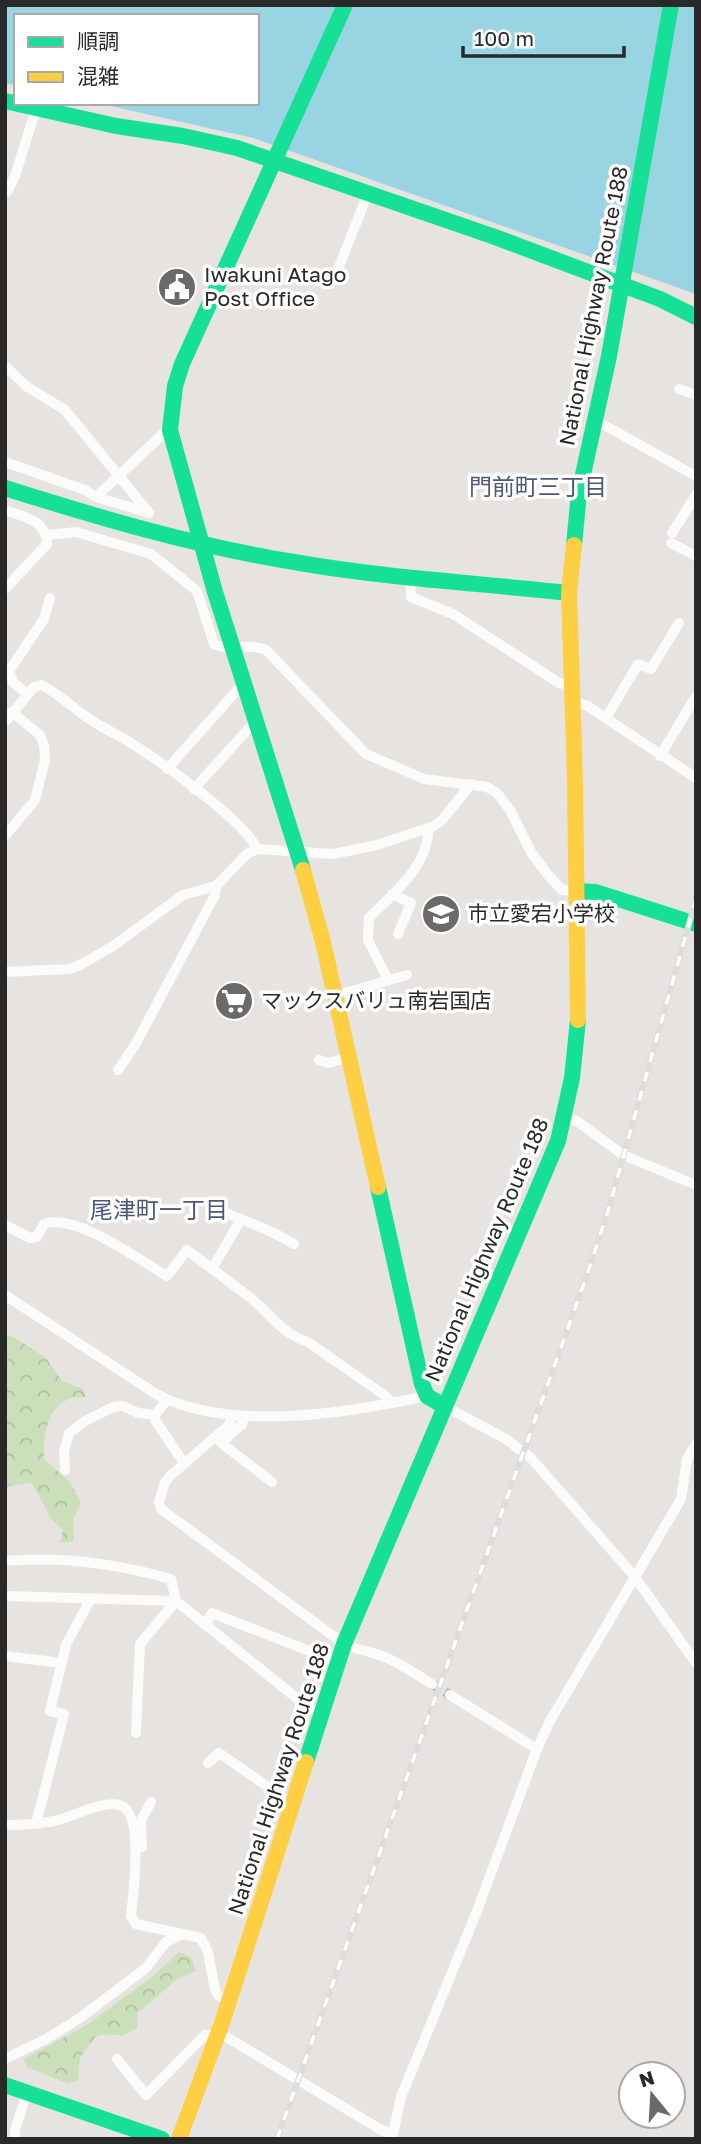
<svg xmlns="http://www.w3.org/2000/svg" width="701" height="2144" viewBox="0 0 701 2144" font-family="'Golos Text','Noto Sans JP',sans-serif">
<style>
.forest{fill:url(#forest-crowns)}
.water{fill:#99d4e2}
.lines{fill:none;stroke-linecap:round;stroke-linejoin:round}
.street-tunnel{stroke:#c0bebb;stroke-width:10;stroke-dasharray:10 5;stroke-linecap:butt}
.street{stroke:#fbfbfa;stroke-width:10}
.fast{stroke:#16e098;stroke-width:16}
.slow{stroke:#ffcf43;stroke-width:16}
.rail-casing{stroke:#ddddde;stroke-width:6}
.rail{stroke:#fff;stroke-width:3.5;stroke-dasharray:10;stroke-linecap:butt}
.labels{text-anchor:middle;stroke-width:7;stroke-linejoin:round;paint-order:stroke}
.poi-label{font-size:21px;fill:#292929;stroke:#fff;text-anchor:start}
.street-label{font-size:21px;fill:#292929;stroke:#fff}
.neighbourhood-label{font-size:23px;fill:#4e5776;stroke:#fff}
</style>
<defs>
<pattern id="forest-crowns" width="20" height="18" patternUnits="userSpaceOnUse" patternTransform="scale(1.75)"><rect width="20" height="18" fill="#ccdfbb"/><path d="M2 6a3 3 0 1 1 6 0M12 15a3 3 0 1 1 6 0" fill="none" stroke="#afbfa1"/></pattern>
</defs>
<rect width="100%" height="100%" fill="#e6e3e0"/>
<g class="forest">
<path d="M 5,1335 L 14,1337 L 46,1358 L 62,1381 L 83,1389 L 86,1397 C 81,1397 74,1397 69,1399 C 46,1408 43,1438 44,1459 L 70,1482 L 81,1503 L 73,1519 L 74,1541 L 60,1543 L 63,1530 L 52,1520 L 32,1483 L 8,1486 L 5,1491 Z"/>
<polygon points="179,1952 191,1957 196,1971 177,1979 138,2013 137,2028 123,2036 108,2034 96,2036 80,2058 78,2080 69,2084 27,2067 24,2059 85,2026 153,1976"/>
</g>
<polygon class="water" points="5,5 696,5 696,294 253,138 97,103 257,103 257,16 16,16 16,85 5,83"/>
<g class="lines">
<polyline class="street-tunnel" points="432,1684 450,1695"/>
<g class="street">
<polyline points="7,192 15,176 36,109"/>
<polyline points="337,272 368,193"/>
<polyline points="5,366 26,386 65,410 149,513"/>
<polyline points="679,389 696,395"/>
<polyline points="595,420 696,476"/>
<polyline points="5,462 85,490 96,497 149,513"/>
<polyline points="96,497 164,433 170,430"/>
<path d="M 5,510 C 25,517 46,520 47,544 L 5,589"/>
<polyline points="672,533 696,495"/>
<path d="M 47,535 L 76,532 L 151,554 L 197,591 L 214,644 C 228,652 249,642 266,650 L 366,754 L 424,779 L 487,787 L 497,793 L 510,810 L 531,852 L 548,875 L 562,890 L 577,891"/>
<polyline points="671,543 696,556"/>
<polyline points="410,578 411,597 453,614 559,683 573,685"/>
<polyline points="27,694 13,682 9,671 44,619 50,598"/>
<polyline points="573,702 586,705 696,778"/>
<polyline points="606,718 638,664 651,669 679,623"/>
<path d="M 5,722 L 34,687 L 41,685 C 61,694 75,711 94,722 C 106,730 119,735 131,743 C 160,761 245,821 257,849"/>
<polyline points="660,756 696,696"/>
<polyline points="167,769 239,688 245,684"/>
<polyline points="194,789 250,727 258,724"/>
<polyline points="5,836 35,800 45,760 44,745 40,735 12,712"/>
<polyline points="392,894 411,903 398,934"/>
<polyline points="5,972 69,969 80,965 113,946 183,895 216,886 247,854 257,849 333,854 377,845 434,826 442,820 471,784"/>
<path d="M 388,980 L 368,940 L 369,918 C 393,893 429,866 428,829"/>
<polyline points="334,996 407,975"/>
<polyline points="319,1060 328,1063 347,1058"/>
<polyline points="118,1070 135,1045 215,895 216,886"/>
<polyline points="565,1119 577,1121 623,1155 696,1185"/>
<polyline points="219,1210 272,1232 294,1244"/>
<path d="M 5,1225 L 30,1238 L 37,1237 L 44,1224 C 76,1213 138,1259 167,1276 L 187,1250 L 252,1299 C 271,1315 282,1334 308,1342 L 387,1397 L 391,1403"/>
<polyline points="212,1269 241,1219"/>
<path d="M 5,1295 L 156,1394 C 230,1433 348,1413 427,1396"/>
<polyline points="167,1400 155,1415 155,1420 184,1463"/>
<polyline points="444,1406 506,1439 531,1458 635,1577 696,1663"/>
<path d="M 232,1416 L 229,1425 L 171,1475 L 165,1482 L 159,1502 L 161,1509 L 344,1644 C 358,1650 369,1651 382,1656 C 400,1663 416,1674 432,1684"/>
<polyline points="244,1416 242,1424 221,1443 272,1482"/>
<polyline points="65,1470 64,1452 69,1433 85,1421 113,1407 123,1406 138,1413 155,1415"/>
<path d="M 5,1561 C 60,1556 118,1564 171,1579 L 176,1601 L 140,1644 L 136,1733"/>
<polyline points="5,1596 176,1601 309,1708 321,1713"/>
<polyline points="205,1625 212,1613 338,1662"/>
<polyline points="5,1656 62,1663"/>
<polyline points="450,1695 537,1749"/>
<polyline points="208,1763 219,1753 293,1804"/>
<polyline points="36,1824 64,1714 50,1711 66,1645 91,1598"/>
<path d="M 5,1825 C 22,1825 38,1824 54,1821 C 72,1818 104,1798 122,1806 C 144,1816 133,1896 131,1916 L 136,1924 L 201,1938 L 208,1952 L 215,1990 L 218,1995 L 229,2002"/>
<polyline points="142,1847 141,1820 151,1802"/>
<polyline points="5,2059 46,2039 80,2018 146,1968 166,1942 182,1934"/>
<polyline points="117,2059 146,2095 205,2035 218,2034 230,2039 383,2131 393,2133"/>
<polyline points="15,2139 15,2130 27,2092"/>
<polyline points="392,2139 401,2097 477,1911 537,1749 550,1721 681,1499 687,1459 696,1444"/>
</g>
<g class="fast">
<polyline points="5,101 116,126 183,136 237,148 495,237 660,299 696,317"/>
<path d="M 5,488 C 100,518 195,546 294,562 C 385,578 477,583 569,593"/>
<polyline points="574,545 579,493 609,356 671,5"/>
<polyline points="303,870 215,592 170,430 175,386 182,364 345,5"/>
<polyline points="577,891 596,892 696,924"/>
<polyline points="378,1187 422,1384 427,1396 444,1406"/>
<polyline points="306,1762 344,1644 558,1141 572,1078 578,1020"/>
<polyline points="5,2085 162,2139"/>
</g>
<g class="slow">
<polyline points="574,545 569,593 575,780 578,1020"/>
<polyline points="303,870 323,942 378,1187"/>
<polyline points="179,2139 222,2023 306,1762"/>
</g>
<defs>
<polyline id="rail" points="277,2139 587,1275 608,1211 696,899"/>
</defs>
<use href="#rail" class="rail-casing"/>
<use href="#rail" class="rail"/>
</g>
<defs>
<symbol id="civic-disc" viewBox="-11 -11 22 22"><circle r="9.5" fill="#6b6a69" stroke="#fff"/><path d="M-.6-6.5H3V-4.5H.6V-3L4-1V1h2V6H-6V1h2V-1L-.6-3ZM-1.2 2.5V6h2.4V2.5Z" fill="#fff"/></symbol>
<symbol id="school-disc" viewBox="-11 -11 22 22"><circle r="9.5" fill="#6b6a69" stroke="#fff"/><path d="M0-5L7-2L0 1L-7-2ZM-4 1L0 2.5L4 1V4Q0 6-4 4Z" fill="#fff"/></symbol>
<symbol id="supermarket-disc" viewBox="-11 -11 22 22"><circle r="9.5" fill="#6b6a69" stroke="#fff"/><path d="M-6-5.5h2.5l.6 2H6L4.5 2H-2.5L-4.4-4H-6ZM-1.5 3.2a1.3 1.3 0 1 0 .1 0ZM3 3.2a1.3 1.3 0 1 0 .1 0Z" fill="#fff"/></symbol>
</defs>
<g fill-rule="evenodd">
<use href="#civic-disc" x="155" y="265" width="44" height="44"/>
<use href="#school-disc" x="419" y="892" width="44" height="44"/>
<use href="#supermarket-disc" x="212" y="979" width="44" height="44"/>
</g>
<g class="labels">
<g class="poi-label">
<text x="204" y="282">Iwakuni Atago<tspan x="204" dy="24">Post Office</tspan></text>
<text x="468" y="921">市立愛宕小学校</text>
<text x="261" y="1008">マックスバリュ南岩国店</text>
</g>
<g class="street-label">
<text transform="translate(594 306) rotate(-79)" y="7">National Highway Route 188</text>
<text transform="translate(487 1250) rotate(-67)" y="7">National Highway Route 188</text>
<text transform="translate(279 1779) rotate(-72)" y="7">National Highway Route 188</text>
</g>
<g class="neighbourhood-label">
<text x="538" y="495">門前町三丁目</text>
<text x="159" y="1218">尾津町一丁目</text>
</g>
</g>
<rect width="701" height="2144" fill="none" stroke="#292929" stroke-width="14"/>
<rect x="14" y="14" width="245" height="91" fill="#ffffff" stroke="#a9a9a9" stroke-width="2"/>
<rect x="28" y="37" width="35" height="10" fill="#16e098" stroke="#a9a9a9" stroke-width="2"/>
<text x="77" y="49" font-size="21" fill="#292929">順調</text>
<rect x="28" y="72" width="35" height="10" fill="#ffcf43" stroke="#a9a9a9" stroke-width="2"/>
<text x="77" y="84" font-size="21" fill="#292929">混雑</text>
<g transform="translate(652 2095) rotate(342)"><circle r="33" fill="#ffffff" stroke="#a9a9a9" stroke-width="2"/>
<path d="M0-5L12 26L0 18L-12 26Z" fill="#6b6a69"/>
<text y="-10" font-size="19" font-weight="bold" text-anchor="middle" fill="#292929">N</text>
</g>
<path d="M463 46v10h161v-10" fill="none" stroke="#292929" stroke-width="3.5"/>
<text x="474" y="46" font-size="21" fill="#292929" stroke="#ffffff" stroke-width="5" paint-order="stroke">100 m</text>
</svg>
